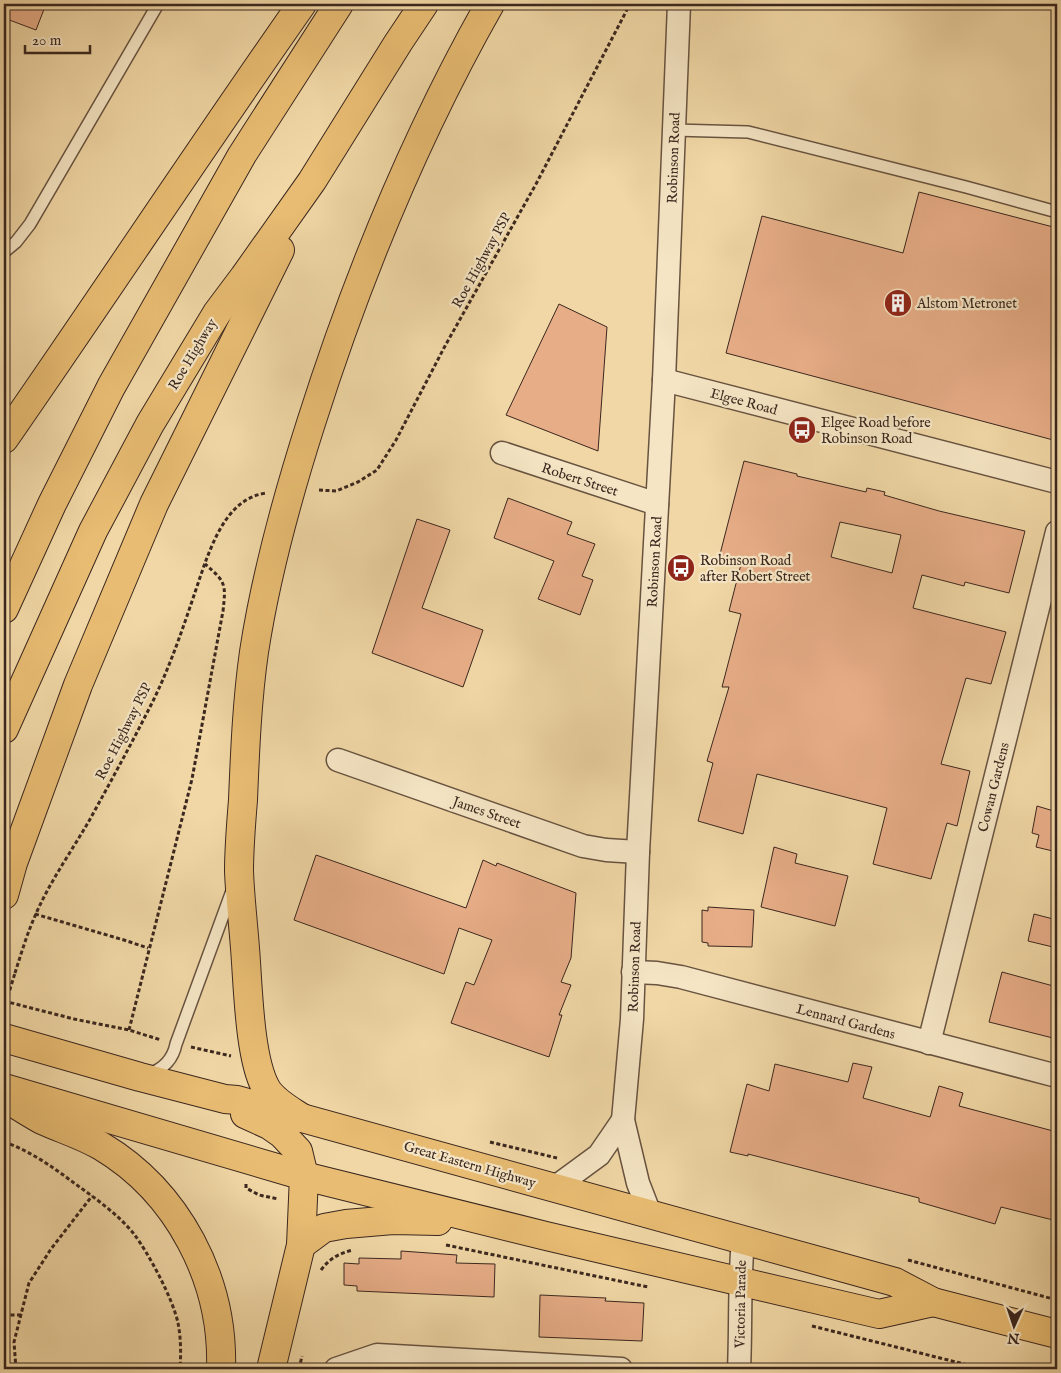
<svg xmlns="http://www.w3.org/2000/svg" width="1061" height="1373" viewBox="0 0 1061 1373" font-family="'IM FELL English',serif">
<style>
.building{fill:#e7ad87;stroke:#3b271f;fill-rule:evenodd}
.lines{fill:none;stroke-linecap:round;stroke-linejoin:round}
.lane-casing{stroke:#685340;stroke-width:14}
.street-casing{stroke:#685340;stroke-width:25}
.highway-casing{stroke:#3b271f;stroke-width:30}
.path{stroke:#3b271f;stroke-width:3;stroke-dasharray:4 2.5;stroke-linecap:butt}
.lane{stroke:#f5e5c4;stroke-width:11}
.street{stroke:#f5e5c4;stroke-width:22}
.highway{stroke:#e8bc72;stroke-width:28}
.path-bridge{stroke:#3b271f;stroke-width:3;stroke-dasharray:4 2.5;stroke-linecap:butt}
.labels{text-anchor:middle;stroke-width:4.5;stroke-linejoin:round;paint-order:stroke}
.street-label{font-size:14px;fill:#3b271f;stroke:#f5e5c4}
.poi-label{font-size:14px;fill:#3b271f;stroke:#f5e5c4;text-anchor:start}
</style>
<rect width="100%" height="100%" fill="#f0d7a5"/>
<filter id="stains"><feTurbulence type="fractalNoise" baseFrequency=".004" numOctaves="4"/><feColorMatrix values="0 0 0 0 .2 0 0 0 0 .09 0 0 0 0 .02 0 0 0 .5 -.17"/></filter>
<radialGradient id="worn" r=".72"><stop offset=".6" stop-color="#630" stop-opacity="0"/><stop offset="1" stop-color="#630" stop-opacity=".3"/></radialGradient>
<g class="building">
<polygon points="4,4 46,4 36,30 4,18"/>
<polygon points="919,192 1057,228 1057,441 726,353 762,216 903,253"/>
<polygon points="559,304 607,327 598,451 506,415"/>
<path d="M 744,461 L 797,474 L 797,476 L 866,492 L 867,488 L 885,492 L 884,495 L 939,511 L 1025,531 L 1009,593 L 965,582 L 964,586 L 922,575 L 913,608 L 1006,632 L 991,684 L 966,678 L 941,764 L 970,771 L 957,826 L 947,823 L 931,879 L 873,864 L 887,808 L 757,774 L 743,834 L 698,821 L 713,763 L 707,761 L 729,687 L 722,687 L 741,614 L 729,611 L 741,564 L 719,558 ZM 840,522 L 901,535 L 892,573 L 831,557 Z"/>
<polygon points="508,498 572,522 567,534 595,544 582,576 593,580 580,615 538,599 554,561 494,538"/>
<polygon points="417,519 450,530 422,608 483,630 463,687 372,653"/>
<polygon points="1037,806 1057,812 1057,852 1036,847 1039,835 1032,833"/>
<polygon points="774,847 797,854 795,863 848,876 835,926 761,907"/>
<polygon points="316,855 466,908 483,860 496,866 497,863 576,893 571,958 561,982 571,985 559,1015 562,1015 549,1057 451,1023 466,982 474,985 492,940 459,928 444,974 294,920"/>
<polygon points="708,907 754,910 752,947 708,946 708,943 702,942 702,910 708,911"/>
<polygon points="1034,914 1057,920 1057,948 1028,941"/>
<polygon points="1002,972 1057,987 1057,1039 989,1022"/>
<polygon points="853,1063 872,1067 863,1098 930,1117 939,1086 963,1093 959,1106 1057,1132 1057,1221 1001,1207 995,1224 919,1202 919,1198 748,1154 748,1156 730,1152 747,1084 769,1091 775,1064 848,1082"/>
<polygon points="401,1251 457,1255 456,1263 495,1264 494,1297 357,1291 357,1286 344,1285 344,1263 359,1264 359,1258 401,1259"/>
<polygon points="540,1295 606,1298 605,1301 644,1303 642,1341 539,1337"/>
</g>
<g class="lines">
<defs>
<g id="lane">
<polyline points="674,130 748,132 966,187 1057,212"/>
<polyline points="4,252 16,242 30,224 158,4"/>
<path d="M 149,1074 C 163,1069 173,1059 176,1044 L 232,891"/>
</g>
<g id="street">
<polyline points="664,380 1057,482"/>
<polyline points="502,453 657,504"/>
<polyline points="338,760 583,846 606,850 638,852"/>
<polyline points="633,972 657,973 681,977 1057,1076"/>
<polyline points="929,1043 1057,532"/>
<polyline points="554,1188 599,1155 623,1120"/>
<polyline points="650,1214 638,1183 623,1120 632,1019 638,852 664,380 679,4"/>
<polyline points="336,1369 377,1355 621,1369"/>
<path d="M 739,1369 C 741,1326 739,1283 743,1239"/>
</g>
<g id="highway">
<path d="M 4,439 C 104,295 201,148 302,4"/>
<polyline points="4,609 52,504 111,387 242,155 339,4"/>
<polyline points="4,729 93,531 150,424 217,313 244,277 312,181 398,43 424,4"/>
<polyline points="4,895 13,863 78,685 154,504 280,250"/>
<polyline points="4,1038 140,1077 225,1099 237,1100 895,1282 933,1302 1057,1334"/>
<polyline points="4,1088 304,1176 546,1236 879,1314 933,1302"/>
<path d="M 9,1100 C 20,1107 31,1114 42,1120 C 62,1129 82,1135 101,1146 C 178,1192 224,1280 221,1369"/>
<polyline points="245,1114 269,1125 282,1134 298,1151 304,1176 301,1245 271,1369"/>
<path d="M 302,1118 C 290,1110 273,1101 266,1088 C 249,1058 248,984 245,948 C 243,922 240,897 239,871 C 239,848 241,824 243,800 C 245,751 247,701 254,652 C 266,574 287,498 311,423 C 357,278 415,136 490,4"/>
<polyline points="301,1245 324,1228 346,1224 393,1220 438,1221"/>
</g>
</defs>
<use href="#lane" class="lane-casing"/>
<use href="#street" class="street-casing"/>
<use href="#highway" class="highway-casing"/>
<g class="path">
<polyline points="319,490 336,491 358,482 377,470 396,440 445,346 536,184 630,4"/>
<polyline points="35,914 124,940 148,948"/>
<path d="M 15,973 C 21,954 27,934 35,916 C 49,883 71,852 89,821 C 111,781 133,741 153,701 C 175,656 189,609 205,563 C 216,534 231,498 266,493"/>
<polyline points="4,1001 74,1019 129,1030 161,1040"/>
<path d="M 129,1030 L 192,779 L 223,611 C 226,584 226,582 205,564"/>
<polyline points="191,1047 231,1056"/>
<path d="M 4,1142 C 28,1150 50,1165 70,1180 C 92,1196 117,1213 134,1234 C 149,1254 173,1299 178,1323 C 181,1338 181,1354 180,1369"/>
<polyline points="490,1142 557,1158"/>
<polyline points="246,1184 246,1188 259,1195 278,1199"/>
<polyline points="446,1245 648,1287"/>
<polyline points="908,1260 1057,1300"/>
<path d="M 321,1270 C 330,1258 340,1253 353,1250"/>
<polyline points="4,1315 21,1315"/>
<polyline points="812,1326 984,1369"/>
<polyline points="16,1369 14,1342 29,1283 51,1249 92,1196"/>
<polyline points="299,1369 302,1356"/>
</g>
<use href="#lane" class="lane"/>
<use href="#street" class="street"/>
<use href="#highway" class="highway"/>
<polyline class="path-bridge" points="4,1009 15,973"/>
</g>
<defs>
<symbol id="building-disc" viewBox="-11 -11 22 22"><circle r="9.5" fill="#8f2418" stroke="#f5e5c4"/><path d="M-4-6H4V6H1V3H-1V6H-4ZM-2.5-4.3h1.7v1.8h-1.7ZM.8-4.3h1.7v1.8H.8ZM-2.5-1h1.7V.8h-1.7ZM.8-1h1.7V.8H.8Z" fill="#fff"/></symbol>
<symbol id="bus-disc" viewBox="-11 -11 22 22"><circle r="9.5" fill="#8f2418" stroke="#f5e5c4"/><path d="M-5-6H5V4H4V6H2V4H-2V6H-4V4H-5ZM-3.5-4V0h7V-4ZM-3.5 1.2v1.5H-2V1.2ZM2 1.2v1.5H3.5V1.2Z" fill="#fff"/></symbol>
</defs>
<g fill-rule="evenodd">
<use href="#building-disc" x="882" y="287" width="32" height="32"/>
<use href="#bus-disc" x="786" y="414" width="32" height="32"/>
<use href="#bus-disc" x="665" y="552" width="32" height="32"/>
</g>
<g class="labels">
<g class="street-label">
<text transform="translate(673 158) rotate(-88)" y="5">Robinson Road</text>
<text transform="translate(481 260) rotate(-61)" y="5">Roe Highway PSP</text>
<text transform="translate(192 354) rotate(-59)" y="5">Roe Highway</text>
<text transform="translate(744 401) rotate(15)" y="5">Elgee Road</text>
<text transform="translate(580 479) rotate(18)" y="5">Robert Street</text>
<text transform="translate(654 562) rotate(-87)" y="5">Robinson Road</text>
<text transform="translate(123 731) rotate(-63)" y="5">Roe Highway PSP</text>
<text transform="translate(993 787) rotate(-76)" y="5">Cowan Gardens</text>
<text transform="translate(487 812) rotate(19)" y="5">James Street</text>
<text transform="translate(634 967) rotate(-88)" y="5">Robinson Road</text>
<text transform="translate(846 1021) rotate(15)" y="5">Lennard Gardens</text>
<text transform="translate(470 1164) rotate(16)" y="5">Great Eastern Highway</text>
<text transform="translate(740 1304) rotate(-89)" y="5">Victoria Parade</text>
</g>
<g class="poi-label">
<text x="917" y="308">Alstom Metronet</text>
<text x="821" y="427">Elgee Road before<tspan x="821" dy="16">Robinson Road</tspan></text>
<text x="700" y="565">Robinson Road<tspan x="700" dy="16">after Robert Street</tspan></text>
</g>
</g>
<rect width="1061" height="1373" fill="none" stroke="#f0d7a5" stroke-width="20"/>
<rect x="5" y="5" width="1051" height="1363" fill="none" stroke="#3b271f" stroke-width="2.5"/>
<rect x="10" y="10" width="1041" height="1353" fill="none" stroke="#3b271f"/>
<g transform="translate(1014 1326) rotate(183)" stroke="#f5e5c4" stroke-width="4" paint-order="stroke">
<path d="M0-4L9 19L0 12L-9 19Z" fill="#3b271f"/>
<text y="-8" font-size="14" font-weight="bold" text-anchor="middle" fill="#3b271f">N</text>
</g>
<path d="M25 45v8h65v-8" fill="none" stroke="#3b271f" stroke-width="2.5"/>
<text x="32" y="45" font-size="15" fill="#3b271f" stroke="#f5e5c4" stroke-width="4" paint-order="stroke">20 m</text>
<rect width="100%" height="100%" filter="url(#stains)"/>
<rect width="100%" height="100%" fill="url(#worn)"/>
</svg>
